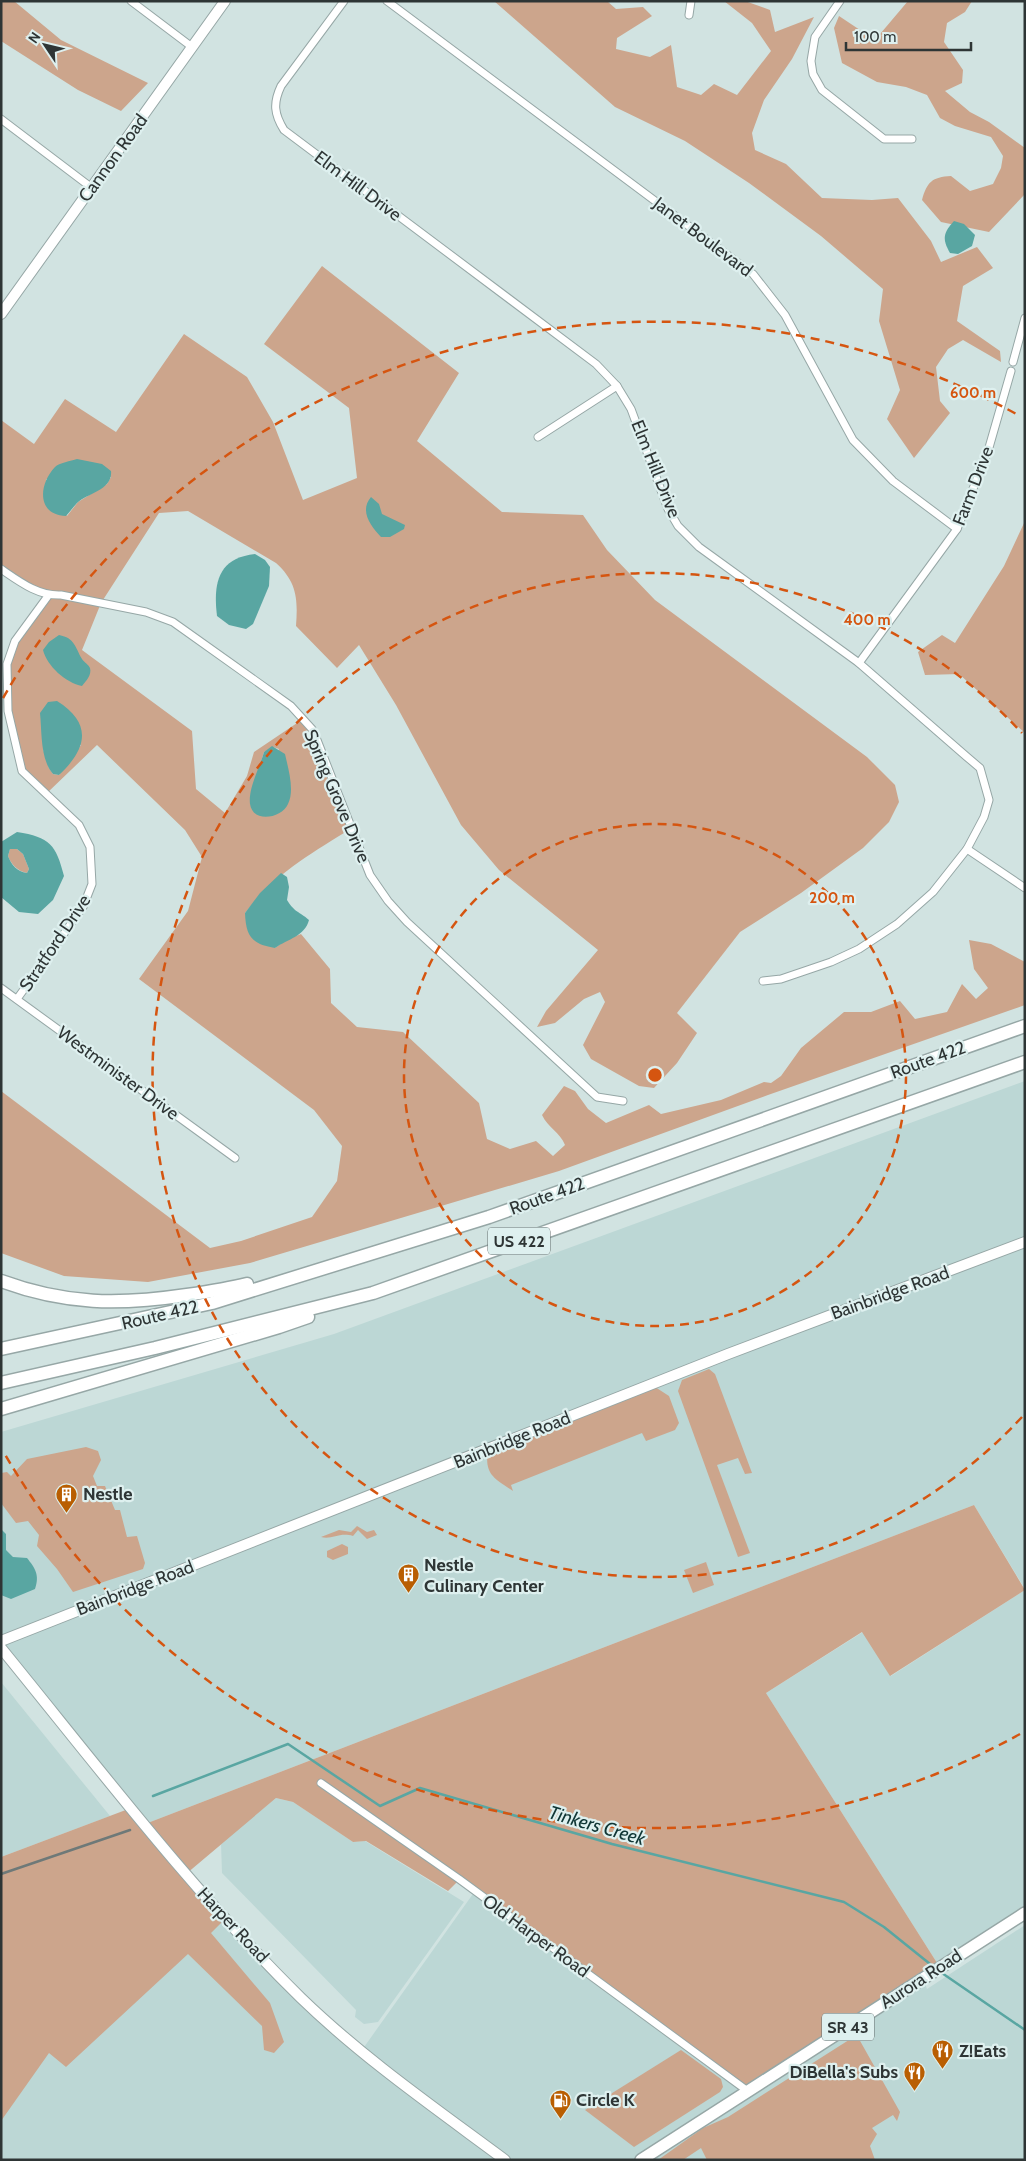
<svg xmlns="http://www.w3.org/2000/svg" width="1026" height="2161" viewBox="0 0 1026 2161" font-family="Cabin,sans-serif">
<style>
.built{fill:#bcd7d5}
.green{fill:#cca58c;fill-rule:evenodd}
.water{fill:#59a6a2;fill-rule:evenodd}
.lines{fill:none;stroke-linecap:round;stroke-linejoin:round}
.stream{stroke:#59a6a2;stroke-width:2.5}
.street-casing{stroke:#96a7a6;stroke-width:9}
.secondary-casing{stroke:#96a7a6;stroke-width:12}
.primary-casing{stroke:#96a7a6;stroke-width:14}
.highway-casing{stroke:#96a7a6;stroke-width:15}
.street{stroke:#fff;stroke-width:7}
.secondary{stroke:#fff;stroke-width:10}
.primary{stroke:#fff;stroke-width:11}
.highway{stroke:#fff;stroke-width:12}
.rail{stroke:#6e7978;stroke-width:2.5}
.ring{fill:none;stroke:#d55510;stroke-width:2.5;stroke-dasharray:9 6}
.labels{text-anchor:middle;stroke-width:4.5;stroke-linejoin:round;paint-order:stroke}
.shield{fill:#def0ef;stroke:#636d6d;stroke-width:1}
.shield-label{font-size:16px;font-weight:bold;fill:#2e3535}
.street-label{font-size:18px;fill:#2e3535;stroke:#def0ef}
.poi-label{font-size:18px;font-weight:bold;fill:#2e3535;stroke:#def0ef;text-anchor:start}
.water-label{font-size:19px;font-style:italic;fill:#103635;stroke:#def0ef}
.centre{fill:#d55510;stroke:#def0ef;stroke-width:2.5}
.ring-label{font-size:15px;text-anchor:middle;font-weight:bold;fill:#d55510;stroke:#def0ef;stroke-width:4.5;stroke-linejoin:round;paint-order:stroke}
</style>
<rect width="100%" height="100%" fill="#d1e3e1"/>
<g class="built">
<polygon points="1025,1081 1025,1589 974,1505 145,1824 1,1648 1,1432 334,1334"/>
<polygon points="1025,1590 1025,1913 939,1966 766,1693 863,1632 891,1676"/>
<polygon points="1,1682 110,1816 1,1857"/>
<polygon points="276,1798 293,1802 353,1842 365,1841 464,1902 378,2022 364,2024 355,2017 356,2010 222,1873 221,1843"/>
<polygon points="475,1891 922,1977 927,1989 1025,1925 1025,2160 1,2160 1,2016 226,1918 302,1998 362,2050"/>
</g>
<g class="green">
<polygon points="1,1 14,1 61,40 148,83 121,111 78,90 1,41"/>
<polygon points="494,1 607,1 616,9 643,7 652,16 617,38 616,49 650,57 671,45 677,87 701,95 714,84 737,95 771,51 752,23 724,1 745,1 770,10 775,32 814,17 792,59 764,100 752,133 755,150 786,164 822,198 872,200 898,198 931,241 941,262 977,247 993,268 963,286 957,321 1000,351 1001,362 963,340 948,349 936,367 940,401 950,413 914,458 887,419 900,390 879,321 883,289 821,236 749,183 685,141 615,107"/>
<path d="M 908,1 L 972,1 L 965,12 L 947,23 L 944,42 L 963,70 L 962,83 L 945,91 L 970,112 L 989,122 L 1025,148 L 1025,194 L 989,232 L 941,222 L 922,200 C 927,182 932,177 951,176 L 970,191 L 993,184 L 1001,168 L 1003,156 L 991,137 L 955,126 L 940,118 L 927,95 L 906,87 L 877,82 L 842,63 L 834,28 L 839,16 L 875,40 Z"/>
<path d="M 322,266 L 459,373 L 417,441 L 502,512 L 583,515 L 607,550 L 655,600 L 867,757 L 895,785 L 899,802 L 889,822 L 863,848 L 801,893 L 740,932 L 677,1013 L 697,1033 L 677,1063 L 654,1088 L 639,1086 L 591,1059 L 583,1045 L 605,1002 L 600,992 L 584,999 L 555,1023 L 537,1027 L 546,1011 L 598,950 L 499,870 L 461,825 L 396,705 L 359,645 L 337,668 L 296,626 C 298,599 297,582 276,563 L 188,511 L 159,513 L 101,603 L 82,650 L 192,731 L 196,789 L 225,813 L 247,776 L 254,752 L 303,719 L 312,729 L 352,828 C 309,855 277,872 245,913 L 275,948 L 286,940 L 301,934 L 330,969 L 331,1003 L 357,1027 L 403,1032 L 479,1103 L 487,1139 L 510,1149 L 536,1141 L 553,1156 L 565,1145 C 560,1132 548,1128 542,1115 L 564,1086 L 575,1091 L 588,1109 L 606,1123 L 649,1105 L 661,1114 L 721,1100 L 764,1082 L 771,1083 L 781,1076 L 801,1048 L 844,1012 L 871,1012 L 900,1001 L 915,1019 L 947,1012 L 962,984 L 976,999 L 988,988 L 974,969 L 969,940 L 991,944 L 1025,962 L 1025,1005 L 768,1095 L 559,1171 L 250,1263 L 148,1282 L 64,1276 L 1,1253 L 1,1091 L 210,1248 L 241,1241 L 312,1217 L 337,1181 L 342,1146 L 314,1110 L 139,979 L 188,911 L 202,857 L 185,830 L 97,745 L 46,794 L 22,771 L 8,711 L 7,664 L 15,641 L 48,596 L 1,568 L 1,420 L 34,444 L 65,399 L 116,432 L 184,334 L 247,377 L 273,422 L 303,500 L 357,478 L 349,408 L 264,344 ZM 111,477 L 107,484 L 78,502 L 67,516 L 46,479 ZM 81,745 L 59,775 L 53,774 L 49,768 L 43,749 ZM 273,747 L 279,749 L 250,805 L 251,793 L 264,752 Z"/>
<polygon points="1025,521 1025,733 959,674 925,675 918,652 942,635 955,643 1004,566"/>
<path d="M 10,849 L 17,849 L 23,854 L 29,869 L 27,873 C 17,871 11,864 8,856 Z"/>
<polygon points="709,1369 715,1374 752,1473 745,1474 738,1458 717,1465 750,1553 738,1557 678,1391 682,1380"/>
<path d="M 652,1385 L 669,1396 L 679,1423 L 675,1430 L 646,1441 L 642,1433 L 511,1485 L 513,1491 C 494,1478 484,1475 488,1449 Z"/>
<polygon points="86,1447 98,1451 101,1460 93,1476 97,1486 105,1486 115,1510 120,1510 127,1537 137,1536 145,1563 143,1569 73,1592 57,1569 37,1546 39,1535 28,1521 16,1523 1,1503 1,1473 7,1472 11,1476 27,1459"/>
<polygon points="974,1505 1025,1590 890,1676 862,1632 766,1693 939,1966 749,2092 459,1880 448,1891 366,1841 353,1842 293,1802 276,1798 186,1874 226,1918 211,1933 270,2003 284,2042 274,2053 264,2050 262,2026 188,1954 66,2067 49,2053 1,2121 1,1857 131,1808 145,1824"/>
<path d="M 357,1526 L 367,1532 L 374,1530 L 377,1535 L 367,1539 L 358,1530 L 353,1536 C 339,1532 332,1540 321,1537 L 339,1530 L 351,1532 Z"/>
<polygon points="342,1544 348,1547 348,1554 333,1560 327,1557 327,1551"/>
<polygon points="706,1562 714,1585 693,1593 684,1570"/>
<polygon points="852,2038 859,2039 900,2112 897,2121 893,2115 872,2128 877,2134 870,2146 875,2160 707,2160 701,2148 683,2160 658,2160 703,2128 728,2117"/>
<polygon points="681,2050 721,2079 723,2087 720,2092 634,2147 585,2110"/>
</g>
<g class="water">
<path d="M 954,221 L 964,224 L 975,235 L 972,246 L 958,254 L 950,253 C 942,239 943,233 954,221 Z"/>
<path d="M 77,459 L 102,464 L 111,471 C 113,490 88,493 77,503 C 73,507 70,512 66,516 C 37,515 38,485 55,467 C 59,463 71,461 77,459 Z"/>
<path d="M 371,497 L 379,504 L 382,514 L 405,525 L 404,529 L 390,537 L 381,537 C 371,526 359,511 371,497 Z"/>
<path d="M 255,554 L 265,560 L 270,567 L 269,586 L 253,624 L 246,629 L 229,625 L 217,616 C 213,583 218,558 255,554 Z"/>
<path d="M 59,635 C 75,638 75,647 82,659 C 84,662 89,665 90,668 C 92,675 86,681 82,686 C 66,683 47,666 43,650 L 49,642 Z"/>
<path d="M 57,701 C 92,723 88,748 59,775 L 53,774 C 40,759 42,732 40,713 L 48,702 Z"/>
<path d="M 272,746 L 285,754 C 288,768 295,790 288,804 C 282,818 253,824 250,804 C 248,788 260,767 264,752 Z"/>
<path d="M 17,832 C 50,837 56,845 64,876 L 53,900 L 38,914 L 19,912 L 1,897 L 1,842 ZM 10,849 L 17,849 L 23,854 L 29,869 L 27,873 C 17,872 11,864 8,856 Z"/>
<path d="M 281,873 L 287,877 L 289,887 L 287,900 C 295,913 299,911 309,920 C 305,936 288,939 275,948 C 251,944 246,936 245,913 L 260,893 Z"/>
<path d="M 1,1529 L 6,1534 L 6,1550 L 13,1557 L 27,1558 C 35,1568 40,1575 35,1589 L 11,1599 L 1,1595 Z"/>
</g>
<g class="lines">
<g class="stream">
<polyline points="153,1796 288,1744 380,1806 420,1788 612,1844 844,1902 884,1927 935,1968"/>
<polyline points="939,1971 1025,2030"/>
</g>
<defs>
<g id="street">
<polyline points="131,1 192,47"/>
<path d="M 344,1 L 281,86 C 273,103 274,114 284,130 L 596,364 L 617,386 L 631,409 L 668,509 L 678,526 L 699,547 L 859,663 L 967,757 L 980,768 L 989,800 L 984,817 L 967,849 L 933,892 L 897,924 L 859,949 L 831,962 L 781,979 L 763,981"/>
<polyline points="387,1 753,274 785,315 853,440 893,481 957,529"/>
<polyline points="840,1 815,37 811,61 813,74 822,90 884,139 912,139"/>
<polyline points="689,15 691,1"/>
<polyline points="1,119 92,188"/>
<polyline points="1013,362 1025,318"/>
<polyline points="538,437 617,386"/>
<path d="M 1,569 C 20,582 38,596 61,595 L 146,612 L 173,622 L 291,706 L 312,729 L 317,740 L 370,875 L 388,901 L 407,922 L 597,1097 L 623,1101"/>
<polyline points="859,663 957,529 988,451 1011,371"/>
<polyline points="967,849 1025,888"/>
<polyline points="1,988 235,1158"/>
<polyline points="17,999 83,907 92,884 90,847 79,825 22,771 8,711 7,664 15,641 48,596"/>
<polyline points="321,1783 459,1879 749,2092"/>
</g>
<g id="secondary">
<polyline points="1,314 225,1"/>
<polyline points="1,1641 728,1354 1025,1242"/>
<path d="M 1,1648 C 98,1767 191,1890 301,1998 C 363,2058 435,2108 505,2160"/>
</g>
<polyline id="primary" points="641,2160 1025,1913"/>
<g id="highway">
<path d="M 1,1281 C 66,1305 119,1305 187,1295 C 207,1292 227,1289 247,1284"/>
<polyline points="1,1349 212,1303 489,1217 1025,1026"/>
<polyline points="1,1383 155,1348 373,1293 1025,1062"/>
<polyline points="1,1409 279,1327 308,1317"/>
</g>
</defs>
<use href="#street" class="street-casing"/>
<use href="#secondary" class="secondary-casing"/>
<use href="#primary" class="primary-casing"/>
<use href="#highway" class="highway-casing"/>
<use href="#street" class="street"/>
<use href="#secondary" class="secondary"/>
<use href="#primary" class="primary"/>
<use href="#highway" class="highway"/>
<polyline class="rail" points="1,1874 130,1830"/>
</g>
<g class="ring">
<circle cx="655" cy="1075" r="251"/>
<path d="M1022 1417A502 502 0 1 1 1022 733"/>
<path d="M1020 1734A753 753 0 0 1 3 1451M3 698A753 753 0 0 1 1020 416"/>
</g>
<defs>
<symbol id="building-pin" viewBox="-11 -11 22 30"><path d="M0 17L-7.5 6A9.5 9.5 0 1 1 7.5 6Z" fill="#b95e02" stroke="#def0ef"/><path d="M-4-6H4V6H1V3H-1V6H-4ZM-2.5-4.3h1.7v1.8h-1.7ZM.8-4.3h1.7v1.8H.8ZM-2.5-1h1.7V.8h-1.7ZM.8-1h1.7V.8H.8Z" fill="#fff"/></symbol>
<symbol id="restaurant-pin" viewBox="-11 -11 22 30"><path d="M0 17L-7.5 6A9.5 9.5 0 1 1 7.5 6Z" fill="#b95e02" stroke="#def0ef"/><path d="M-5-6h1v4h1v-4h1v4h1v-4h1v5L-1.5 .5V6h-2V.5L-5-1ZM5-6V6H3V1.5H1.5Q1.5-4 5-6Z" fill="#fff"/></symbol>
<symbol id="fuel-pin" viewBox="-11 -11 22 30"><path d="M0 17L-7.5 6A9.5 9.5 0 1 1 7.5 6Z" fill="#b95e02" stroke="#def0ef"/><path d="M-5.5-6h7V0h2V4h1.3V-2.5L3-4.5l.8-.8L6-3V5H2.5V1h-1V6h-7ZM-4.2-4.7v3.2H.2V-4.7Z" fill="#fff"/></symbol>
</defs>
<g fill-rule="evenodd">
<use href="#building-pin" x="54" y="1482" width="25" height="34"/>
<use href="#building-pin" x="396" y="1562" width="25" height="34"/>
<use href="#restaurant-pin" x="930" y="2038" width="25" height="34"/>
<use href="#restaurant-pin" x="902" y="2060" width="25" height="34"/>
<use href="#fuel-pin" x="548" y="2088" width="25" height="34"/>
</g>
<g class="labels">
<g class="shield">
<rect x="488" y="1227.5" width="62" height="27" rx="4"/>
<rect x="822" y="2013.5" width="52" height="27" rx="4"/>
</g>
<g class="shield-label">
<text x="519" y="1247">US 422</text>
<text x="848" y="2033">SR 43</text>
</g>
<g class="street-label">
<text transform="translate(113 158) rotate(-54)" y="6">Cannon Road</text>
<text transform="translate(358 186) rotate(37)" y="6">Elm Hill Drive</text>
<text transform="translate(703 237) rotate(37)" y="6">Janet Boulevard</text>
<text transform="translate(656 469) rotate(68)" y="6">Elm Hill Drive</text>
<text transform="translate(973 486) rotate(-69)" y="6">Farm Drive</text>
<text transform="translate(337 796) rotate(67)" y="6">Spring Grove Drive</text>
<text transform="translate(55 943) rotate(-56)" y="6">Stratford Drive</text>
<text transform="translate(928 1060) rotate(-20)" y="6">Route 422</text>
<text transform="translate(118 1073) rotate(36)" y="6">Westminister Drive</text>
<text transform="translate(547 1196) rotate(-20)" y="6">Route 422</text>
<text transform="translate(890 1293) rotate(-20)" y="6">Bainbridge Road</text>
<text transform="translate(160 1315) rotate(-13)" y="6">Route 422</text>
<text transform="translate(512 1440) rotate(-22)" y="6">Bainbridge Road</text>
<text transform="translate(135 1588) rotate(-21)" y="6">Bainbridge Road</text>
<text transform="translate(233 1925) rotate(47)" y="6">Harper Road</text>
<text transform="translate(536 1936) rotate(36)" y="6">Old Harper Road</text>
<text transform="translate(921 1979) rotate(-33)" y="6">Aurora Road</text>
</g>
<g class="poi-label">
<text x="83" y="1500">Nestle</text>
<text x="424" y="1571">Nestle<tspan x="424" dy="21">Culinary Center</tspan></text>
<text x="959" y="2057">Z!Eats</text>
<text x="898" y="2078" text-anchor="end">DiBella's Subs</text>
<text x="576" y="2106">Circle K</text>
</g>
<g class="water-label">
<text transform="translate(597 1825) rotate(16)" y="7">Tinkers Creek</text>
</g>
</g>
<circle cx="655" cy="1075" r="8" class="centre"/>
<g class="ring-label">
<text x="973" y="398">600 m</text>
<text x="867" y="625">400 m</text>
<text x="832" y="903">200 m</text>
</g>
<rect width="1026" height="2161" fill="none" stroke="#2e3535" stroke-width="5"/>
<g transform="translate(45 45) rotate(305)" stroke="#def0ef" stroke-width="4" paint-order="stroke">
<path d="M0-4L9 19L0 12L-9 19Z" fill="#2e3535"/>
<text y="-8" font-size="14" font-weight="bold" text-anchor="middle" fill="#2e3535">N</text>
</g>
<path d="M846 42v8h125v-8" fill="none" stroke="#2e3535" stroke-width="2.5"/>
<text x="854" y="42" font-size="15" fill="#2e3535" stroke="#def0ef" stroke-width="4" paint-order="stroke">100 m</text>
</svg>
